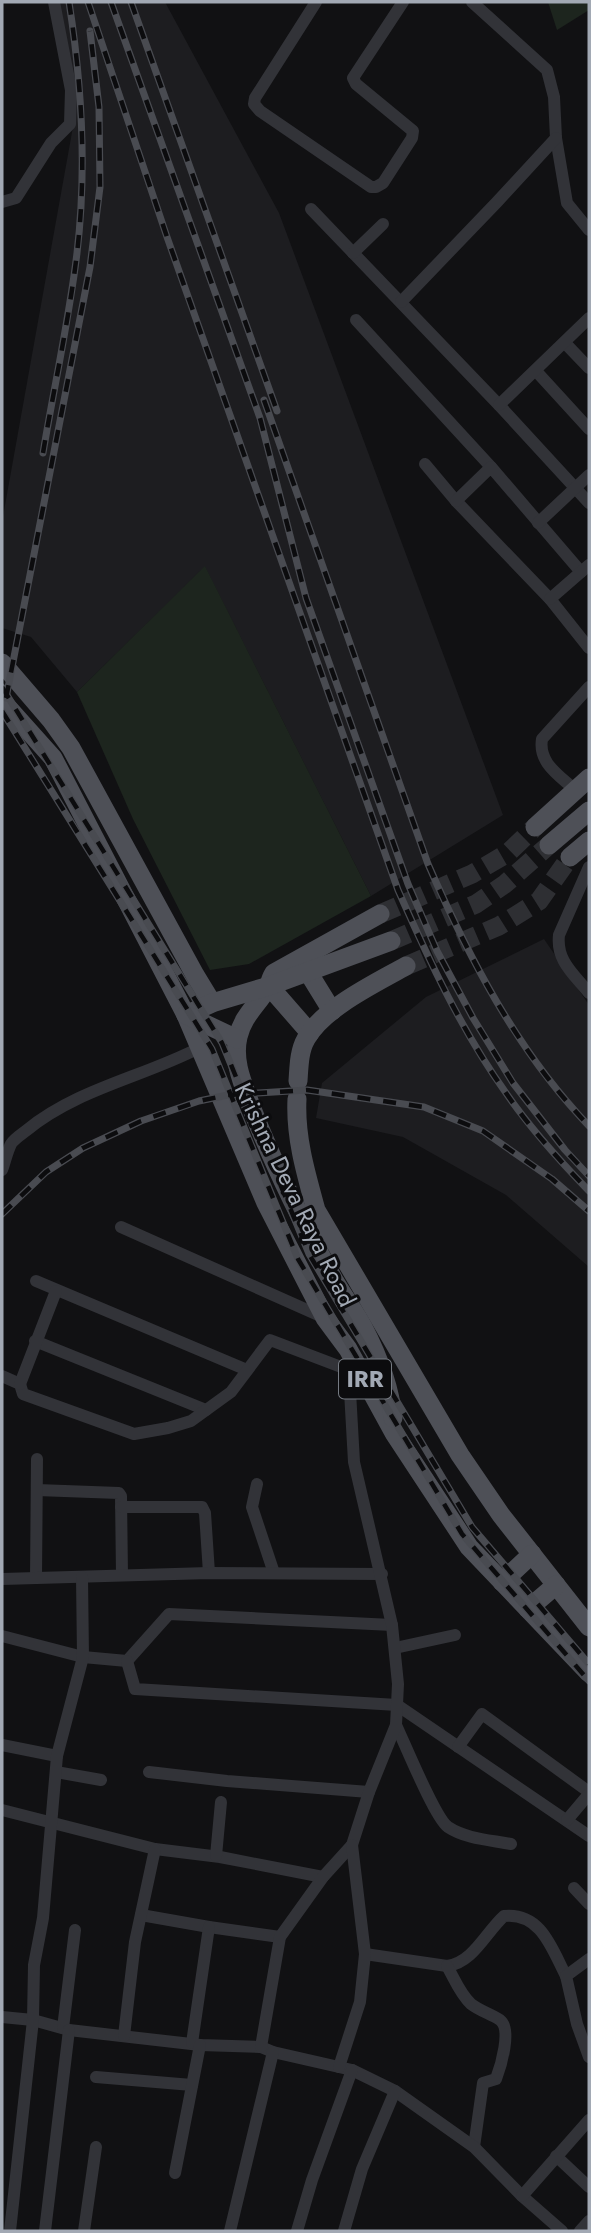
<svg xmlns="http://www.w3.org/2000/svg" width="591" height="2233" viewBox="0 0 591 2233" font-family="Jost,sans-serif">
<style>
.built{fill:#1d1d20}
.green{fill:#1d251e}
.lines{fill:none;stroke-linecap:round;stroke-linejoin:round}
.primary-tunnel{stroke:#2e2f33;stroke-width:19;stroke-dasharray:19 10;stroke-linecap:butt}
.street{stroke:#323338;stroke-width:12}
.primary{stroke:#4e5057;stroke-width:19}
.rail-casing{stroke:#494b51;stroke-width:7}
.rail{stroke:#0c0c0e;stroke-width:4.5;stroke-dasharray:13;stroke-linecap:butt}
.labels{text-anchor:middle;stroke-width:6;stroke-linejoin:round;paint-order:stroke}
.shield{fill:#0c0c0e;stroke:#757a82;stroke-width:2}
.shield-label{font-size:23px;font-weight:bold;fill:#a2a9b4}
.street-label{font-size:24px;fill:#a2a9b4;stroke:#0c0c0e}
</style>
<rect width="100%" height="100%" fill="#111113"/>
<g class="built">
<polygon points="58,2 165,2 279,213 503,815 371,896 205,567 77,692 31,637 2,628 2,522 76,110"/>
<polygon points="544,939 589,1005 589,1267 506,1195 403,1137 316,1118 322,1083 426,997"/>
</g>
<g class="green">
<polygon points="548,2 589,2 589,10 557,30"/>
<polygon points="205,566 371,896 249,964 210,970 133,819 77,692"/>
</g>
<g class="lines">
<g class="primary-tunnel">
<polyline points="380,914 472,874 508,853 535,827"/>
<polyline points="391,941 476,904 505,884 549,845"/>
<polyline points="406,966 499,926 539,901 570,857"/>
</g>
<g class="street">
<polyline points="316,2 255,98 254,104 260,111 371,187 376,187 383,183 412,138 413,131 356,84 353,78 403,2"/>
<polyline points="472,2 547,70 554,97 556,138 567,203 589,230"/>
<polyline points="2,202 16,198 51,143 70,124 71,90 54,2"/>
<polyline points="311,209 499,405 589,503"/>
<polyline points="353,253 383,224"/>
<polyline points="401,302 497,202 556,138"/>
<polyline points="356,320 491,467"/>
<polyline points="565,343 589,368"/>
<polyline points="536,371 589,429"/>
<polyline points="499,405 589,318"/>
<polyline points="425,464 456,501 550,599 589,648"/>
<polyline points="456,501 491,467 581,572"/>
<polyline points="538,523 589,475"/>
<polyline points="550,599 589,565"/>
<path d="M 575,790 C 559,775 538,763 542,739 L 589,687"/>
<path d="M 589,867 L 559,935 C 556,961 574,974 589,993"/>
<path d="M 2,1170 C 5,1162 7,1152 11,1144 C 14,1139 22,1134 27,1130 C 77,1089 143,1077 199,1048"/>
<polyline points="121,1227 325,1318"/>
<polyline points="36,1281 247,1370"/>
<polyline points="35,1341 206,1410"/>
<polyline points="2,1376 20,1384 23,1394 134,1434 168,1428 191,1421 231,1392 270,1340 349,1370"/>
<polyline points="20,1384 56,1291"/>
<polyline points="257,1484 252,1507 274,1573"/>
<polyline points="37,1490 119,1493 121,1496 122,1575"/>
<polyline points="121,1507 202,1507 205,1513 209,1573"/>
<polyline points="36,1578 37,1459"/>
<polyline points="2,1579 209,1573 382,1574"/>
<polyline points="2,1636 83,1657 127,1661 169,1614 392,1625"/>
<polyline points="395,1648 455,1635"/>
<polyline points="127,1661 135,1689 397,1705 589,1836"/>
<path d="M 396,1725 C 405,1744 435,1818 448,1827 C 466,1839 491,1840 511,1844"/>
<polyline points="2,1745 57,1756"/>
<polyline points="458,1747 482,1714 589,1792"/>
<polyline points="56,1772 101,1780"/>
<polyline points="149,1772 227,1781 369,1792"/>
<polyline points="2,1810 155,1849 220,1857 323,1877"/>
<polyline points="567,1820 589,1794"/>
<polyline points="216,1856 221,1802"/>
<polyline points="574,1888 589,1904"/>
<polyline points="141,1915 209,1927 280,1937"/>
<path d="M 365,1954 L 447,1966 C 473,1963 486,1932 504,1916 C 541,1912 552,1949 566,1976"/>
<polyline points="589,1959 566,1976 577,2024 589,2057"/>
<path d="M 447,1966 C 454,1978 460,1994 471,2004 C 480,2011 491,2014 500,2020 C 512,2029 501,2066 496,2079 L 483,2083 L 474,2147"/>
<polyline points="2,2017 33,2020 69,2030 200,2045 261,2047 273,2052 352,2070 395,2091 474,2147 522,2196 562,2231"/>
<polyline points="63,2028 75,1930"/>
<polyline points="124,2036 135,1942 155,1849"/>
<polyline points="192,2043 209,1927"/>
<polyline points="261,2047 280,1937 323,1877 352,1845 369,1792 396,1725 398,1684 392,1625 354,1462 348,1356"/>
<polyline points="339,2067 360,2002 365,1954 352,1845"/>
<polyline points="96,2077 192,2085"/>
<polyline points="556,2156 589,2187"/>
<polyline points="175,2173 200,2045"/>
<polyline points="522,2196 589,2120"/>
<polyline points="10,2231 33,2020 34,1965 43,1918 57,1756 83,1657 82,1577"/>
<polyline points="45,2231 69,2030"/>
<polyline points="84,2231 96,2147"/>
<polyline points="230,2231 273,2052"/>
<polyline points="297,2231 312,2180 352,2070"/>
<polyline points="344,2231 362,2169 395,2091"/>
<polyline points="580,2231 589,2221"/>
</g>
<g class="primary">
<polyline points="2,663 51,720 71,748 195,975 212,1003"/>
<polyline points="2,701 53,758 186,1015 266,1203 325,1318 348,1349 394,1433 469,1547 589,1673"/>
<polyline points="535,827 589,778"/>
<polyline points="549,845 589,811"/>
<polyline points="570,857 589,841"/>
<path d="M 380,914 L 274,973 C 271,977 270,983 268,987 C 257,1006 243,1015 238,1037 C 232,1062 244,1086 252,1109 C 275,1168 304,1226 335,1282 C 344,1297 355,1312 363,1327 C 377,1354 390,1388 393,1418"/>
<polyline points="308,972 332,1011"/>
<polyline points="269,986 310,1033"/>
<polyline points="186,1015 212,1003 269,986 391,941"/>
<polyline points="186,1015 237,1039"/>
<path d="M 298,1081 C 299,1067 299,1051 306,1039 C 323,1008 376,983 406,966"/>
<path d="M 297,1099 C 295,1137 306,1174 316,1210 L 460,1455 L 501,1515 L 589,1627"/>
<polyline points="502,1582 532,1554"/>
<polyline points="528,1609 556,1585"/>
</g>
<defs>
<g id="rail">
<path d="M 88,2 L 167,237 L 398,890 C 429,960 461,1030 506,1093 C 530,1128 559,1160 589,1191"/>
<polyline points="111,2 260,418 306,598 408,884 437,951 473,1018 513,1083 565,1150 589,1176"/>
<polyline points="131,2 277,411"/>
<path d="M 264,400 L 428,864 C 469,958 517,1051 589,1126"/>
<path d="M 43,453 C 54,387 69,320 77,253 C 87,169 82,85 69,2"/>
<polyline points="2,687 222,1043 309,1254 472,1527 589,1664"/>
<polyline points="6,698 90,267 100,187 99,107 90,31"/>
<polyline points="2,711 212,1049 298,1259 462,1534 589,1681"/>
<polyline points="2,1214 46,1172 83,1148 141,1121 199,1101 228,1095 307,1090 424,1107 483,1131 552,1179 589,1211"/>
</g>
</defs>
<use href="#rail" class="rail-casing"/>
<use href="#rail" class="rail"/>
</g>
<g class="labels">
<rect class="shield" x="339" y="1359.5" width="52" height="39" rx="5"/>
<g class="shield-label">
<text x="365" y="1387">IRR</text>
</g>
<g class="street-label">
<text transform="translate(295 1195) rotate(64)" y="8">Krishna Deva Raya Road</text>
</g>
</g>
<rect width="591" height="2233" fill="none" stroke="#a2a9b4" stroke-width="7"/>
</svg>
